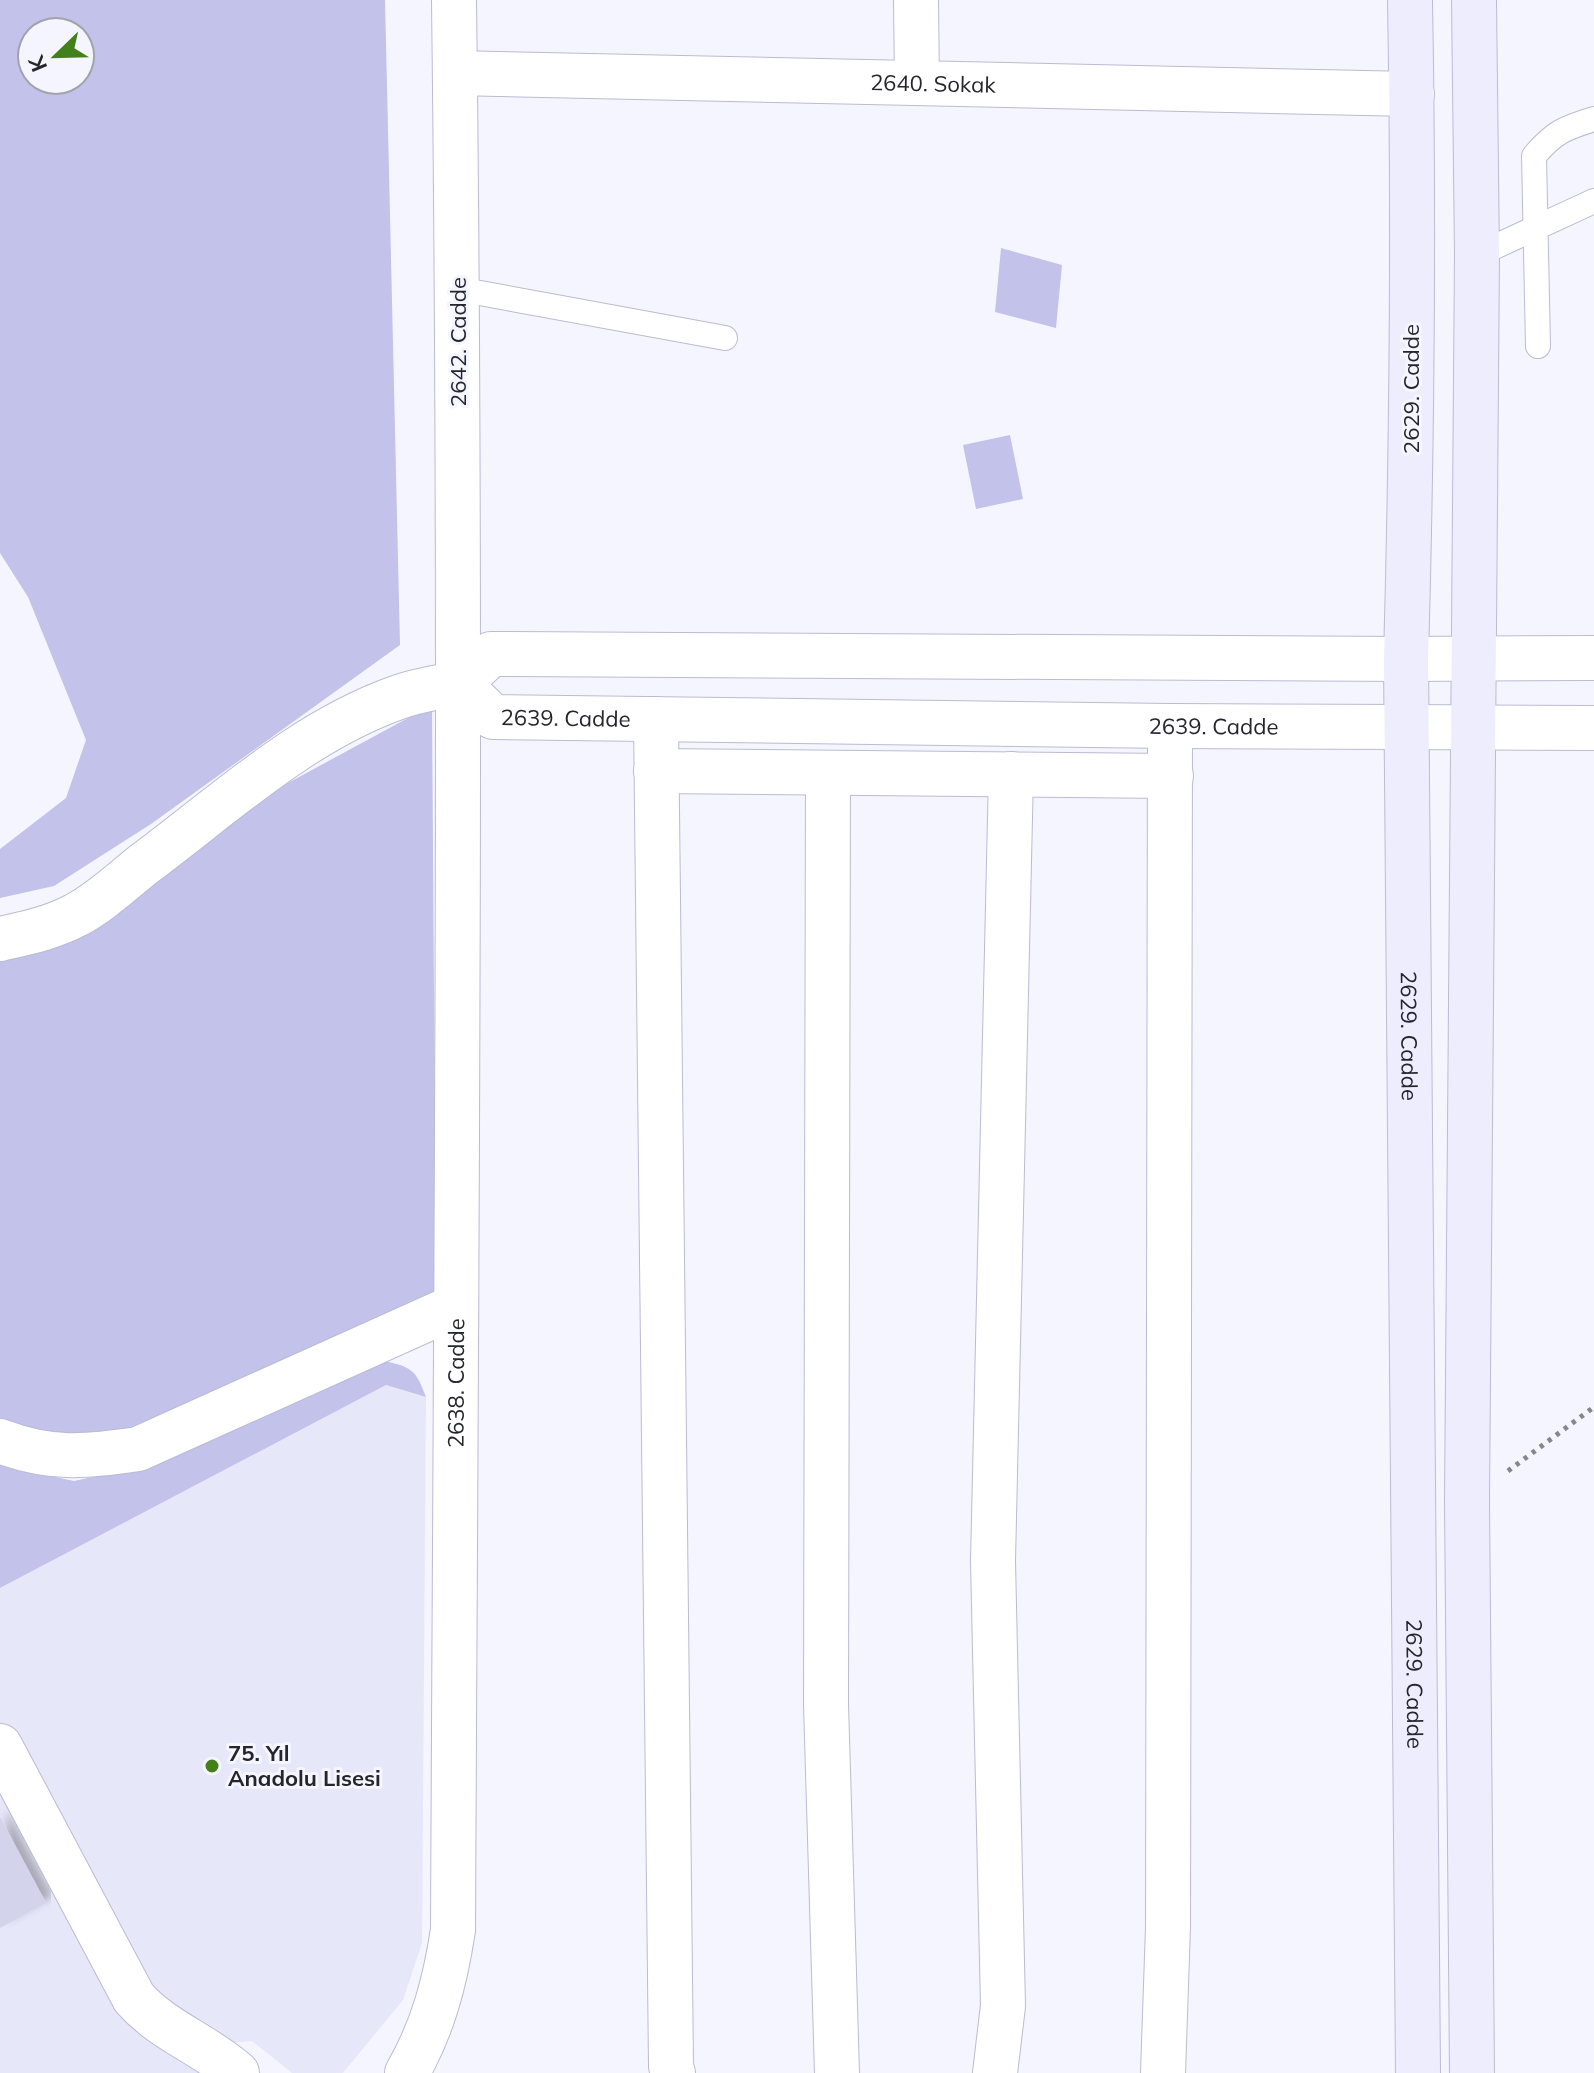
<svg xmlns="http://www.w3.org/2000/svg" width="1594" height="2073" viewBox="0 0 1594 2073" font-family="Mulish,sans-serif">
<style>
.built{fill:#e7e7fa}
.green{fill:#c2c2eb;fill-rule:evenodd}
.building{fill:#d3d3eb;filter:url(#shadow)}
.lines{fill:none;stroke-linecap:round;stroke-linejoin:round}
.service-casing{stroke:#bbbbd2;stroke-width:26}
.minor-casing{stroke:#bbbbd2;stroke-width:46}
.tertiary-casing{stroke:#bbbbd2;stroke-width:46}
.secondary-casing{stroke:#bbbbd2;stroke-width:46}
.path{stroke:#86868f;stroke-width:5;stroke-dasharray:4 6;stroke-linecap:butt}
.service{stroke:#fff;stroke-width:24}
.minor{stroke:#fff;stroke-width:44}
.tertiary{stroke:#fff;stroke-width:44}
.secondary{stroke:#eeedfd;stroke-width:44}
.poi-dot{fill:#437f1b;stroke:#f5f5ff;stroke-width:3}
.labels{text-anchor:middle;stroke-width:6;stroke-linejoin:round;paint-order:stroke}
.street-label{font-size:22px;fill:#25252e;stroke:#f5f5ff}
.poi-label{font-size:22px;font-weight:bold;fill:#25252e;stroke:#f5f5ff;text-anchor:start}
</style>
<defs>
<filter id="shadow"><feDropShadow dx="7" dy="-7" stdDeviation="4" flood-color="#0004"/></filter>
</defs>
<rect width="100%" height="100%" fill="#f5f5ff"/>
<polygon class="built" points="386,1385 426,1397 422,1943 403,2000 343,2073 292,2073 252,2041 217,2044 219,2073 0,2073 0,1588"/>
<g class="green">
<path d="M 0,0 L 385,0 L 400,645 L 151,824 L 54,886 L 0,898 L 0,849 L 66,798 L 86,740 L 28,597 L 0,553 ZM 32,32 L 80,32 L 80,80 L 32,80 Z"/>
<polygon points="1001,248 1062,265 1056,328 995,312"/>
<polygon points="1010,435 1023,499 976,509 963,445"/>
<polygon points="432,705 436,1290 182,1408 117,1432 66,1434 18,1428 0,1418 0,953 262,797"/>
<path d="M 384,1361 C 412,1367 416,1370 426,1397 L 386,1385 L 0,1588 L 0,1462 L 23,1470 L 74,1481 L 153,1464 Z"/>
</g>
<polygon class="building" points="0,1817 46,1903 0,1928"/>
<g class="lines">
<defs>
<g id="service">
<polyline points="1477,255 1594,201"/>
<polyline points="458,289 725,338"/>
<path d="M 1538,346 L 1534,156 C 1554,132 1565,128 1594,119"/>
</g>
<g id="minor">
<polyline points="916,0 917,83"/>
<path id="s1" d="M 455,73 L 1412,94"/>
<path id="s2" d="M 459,684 L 493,717 L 1170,726 L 1406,727"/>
<polyline points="459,684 491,654 1406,659"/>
<polyline points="656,719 671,2066 673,2073"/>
<polyline points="656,771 1171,776"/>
<polyline points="828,773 826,1704 837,2073"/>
<path d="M 0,939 C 26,933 52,928 76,915 C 98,904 124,880 144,864 C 225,804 302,731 399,697 C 418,690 439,687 459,684"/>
<path d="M 0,1441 C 50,1460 86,1457 138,1449 L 456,1306"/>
<path d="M 0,1746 L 134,1998 C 163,2031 204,2044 237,2073"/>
<path id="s3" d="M 407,2073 C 433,2028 445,1982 453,1930 C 456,1287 462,643 454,0"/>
<polyline points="995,2073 1003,2006 993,1561 1011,774"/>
<polyline points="1163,2073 1168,1927 1170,726"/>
</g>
<g id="tertiary">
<polyline points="1406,659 1594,658"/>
<polyline points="1406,727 1594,728"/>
</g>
<g id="secondary">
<path id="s4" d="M 1410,0 C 1414,220 1412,440 1406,659 L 1418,2073"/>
<polyline points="1472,2073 1467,1501 1477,255 1474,0"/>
</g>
</defs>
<use href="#service" class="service-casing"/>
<use href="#minor" class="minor-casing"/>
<use href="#tertiary" class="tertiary-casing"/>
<use href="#secondary" class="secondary-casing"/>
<polyline class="path" points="1508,1471 1594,1407"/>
<use href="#service" class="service"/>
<use href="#minor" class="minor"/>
<use href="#tertiary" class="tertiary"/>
<use href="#secondary" class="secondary"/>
</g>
<circle class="poi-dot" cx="212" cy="1766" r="8"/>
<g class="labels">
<g class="street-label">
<text dy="8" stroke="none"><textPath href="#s1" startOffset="478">2640. Sokak</textPath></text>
<text transform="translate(458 342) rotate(-90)" y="8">2642. Cadde</text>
<text transform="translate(1411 389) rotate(-90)" y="8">2629. Cadde</text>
<text dy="8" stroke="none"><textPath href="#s2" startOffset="120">2639. Cadde</textPath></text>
<text dy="8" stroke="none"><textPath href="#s2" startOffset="768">2639. Cadde</textPath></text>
<text dy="8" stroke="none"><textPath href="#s4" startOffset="1036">2629. Cadde</textPath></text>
<text dy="8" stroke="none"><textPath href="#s3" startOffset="698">2638. Cadde</textPath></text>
<text dy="8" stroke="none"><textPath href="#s4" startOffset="1684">2629. Cadde</textPath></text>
</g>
<g class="poi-label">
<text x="228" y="1761">75. Yıl<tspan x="228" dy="25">Anadolu Lisesi</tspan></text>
</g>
</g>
<g transform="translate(56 56) rotate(247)"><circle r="38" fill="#f5f5ff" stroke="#a2a2ab" stroke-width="2"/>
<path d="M0-6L14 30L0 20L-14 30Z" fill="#437f1b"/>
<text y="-12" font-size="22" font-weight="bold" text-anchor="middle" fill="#25252e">K</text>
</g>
</svg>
